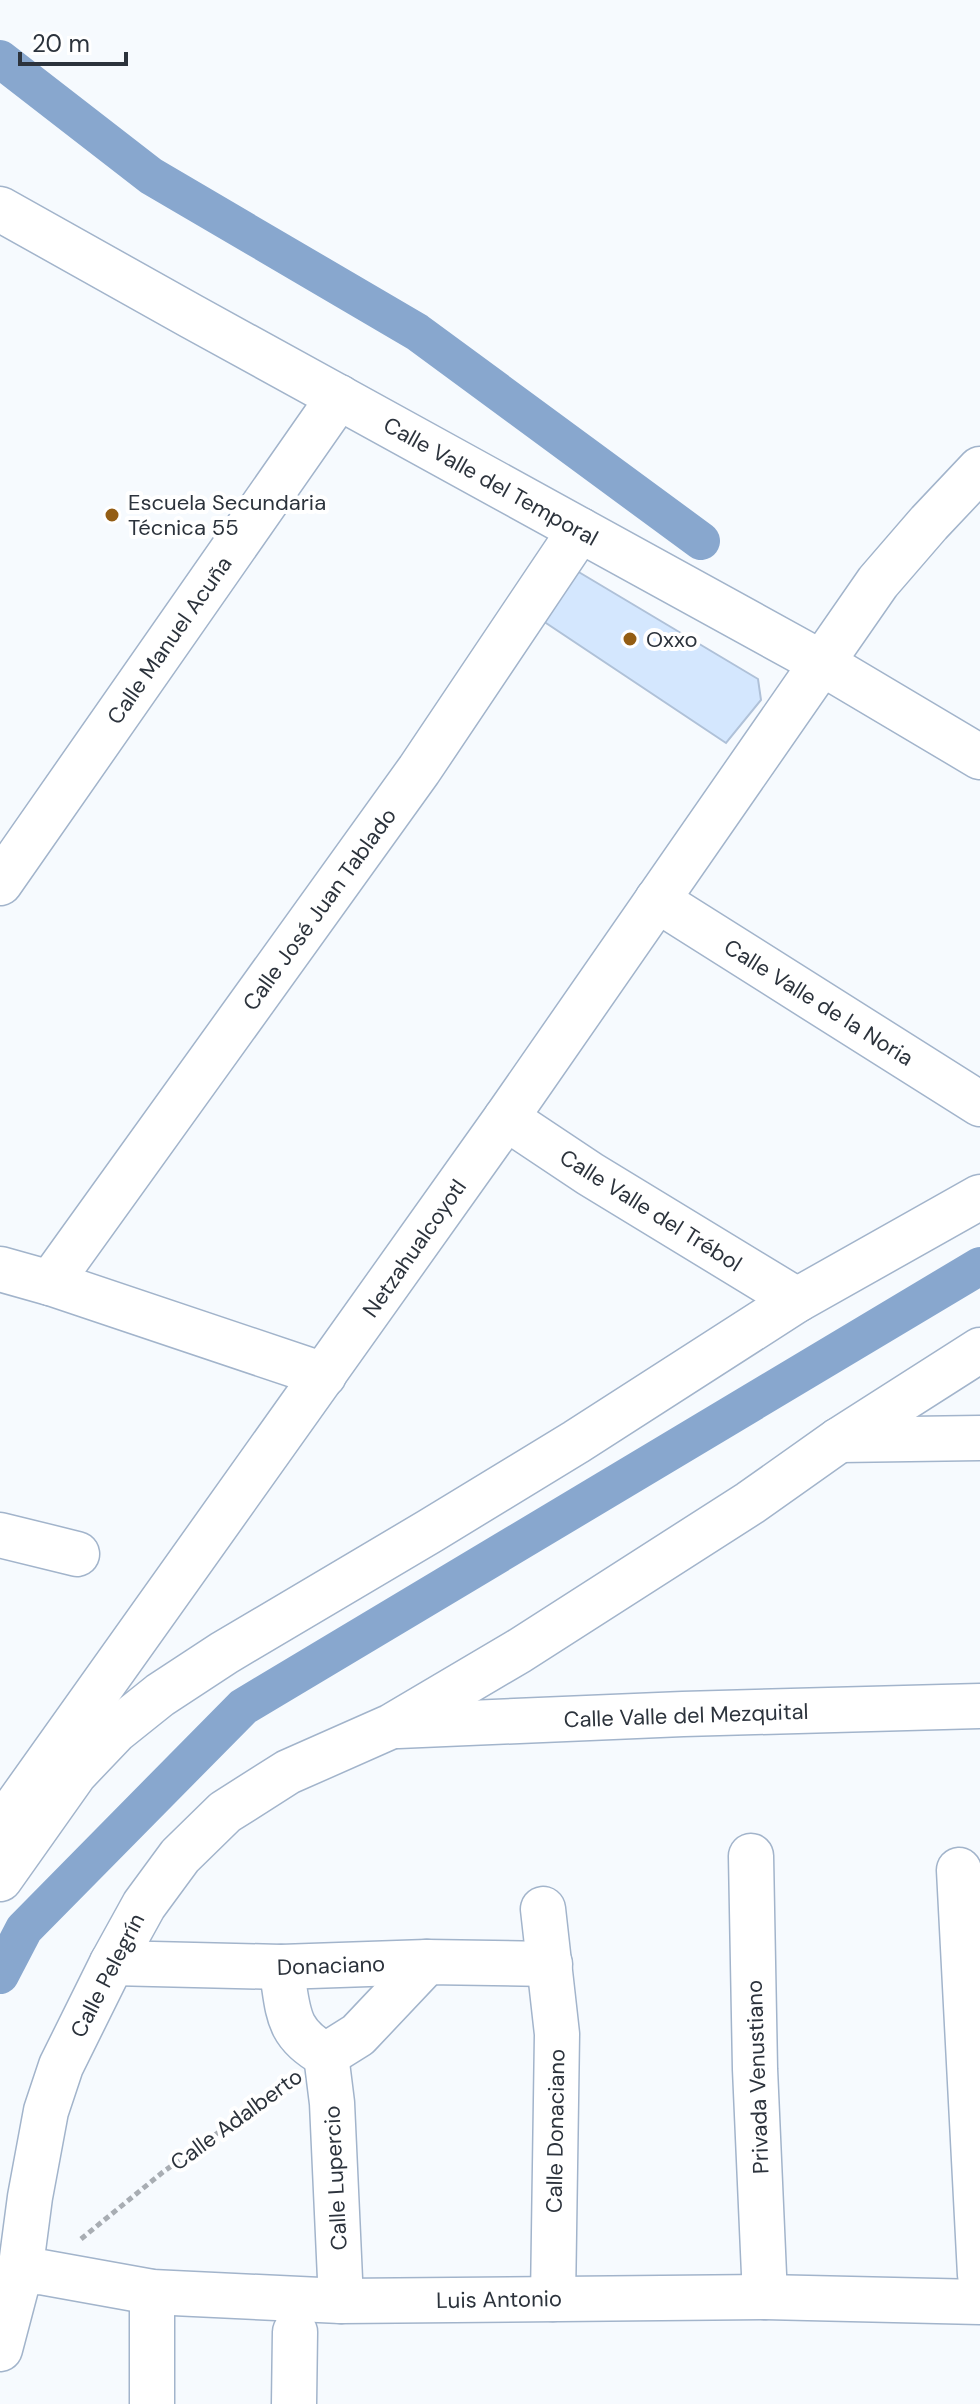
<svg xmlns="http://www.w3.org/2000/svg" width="980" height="2404" viewBox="0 0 980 2404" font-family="'DM Sans',sans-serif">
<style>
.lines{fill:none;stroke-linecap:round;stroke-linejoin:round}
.canal{stroke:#88a7ce;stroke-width:38}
.building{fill:#d4e7fe;stroke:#afc1d8;stroke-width:2}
.minor-casing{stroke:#a2b4cb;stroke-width:47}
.path{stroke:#a8adb3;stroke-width:5;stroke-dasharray:6 4;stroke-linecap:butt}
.minor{stroke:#fff;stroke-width:44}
.poi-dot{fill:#935d14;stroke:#fff;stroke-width:3}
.labels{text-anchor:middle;stroke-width:8;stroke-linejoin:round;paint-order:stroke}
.street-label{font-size:22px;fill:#2c333c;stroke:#fff}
.poi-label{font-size:22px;fill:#2c333c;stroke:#fff;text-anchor:start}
</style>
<rect width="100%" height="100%" fill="#f6fafe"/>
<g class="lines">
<g class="canal">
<polyline points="0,59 151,176 417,332 701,541"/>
<polyline points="0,1975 24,1929 243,1707 980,1266"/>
</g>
</g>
<polygon class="building" points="572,568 758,679 761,700 726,743 540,619"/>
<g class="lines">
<defs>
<g id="minor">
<polyline points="0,209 191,316 820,662 980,757"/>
<polyline points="0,883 339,397"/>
<polyline points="657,900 980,1104"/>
<polyline points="506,1118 590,1174 797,1300"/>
<polyline points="0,1269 50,1283 324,1375"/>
<polyline points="50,1283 419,770 580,530"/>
<polyline points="839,1440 980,1438"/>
<polyline points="0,1535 77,1554"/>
<polyline points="398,1726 683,1714 980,1706"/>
<polyline points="0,1829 506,1118 878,582 929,523 980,469"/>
<polyline points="751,1856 755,2069 765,2297"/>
<polyline points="959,1870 980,2275"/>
<polyline points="0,1879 75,1773 115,1731 160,1695 224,1653 430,1531 576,1442 797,1300 980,1197"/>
<polyline points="543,1909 557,2034 553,2299"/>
<polyline points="112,1963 281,1967 427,1962 550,1964"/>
<path d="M 281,1967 C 289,2010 284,2032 326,2055"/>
<polyline points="326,2055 332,2103 341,2301"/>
<polyline points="326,2055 358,2035 427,1962"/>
<polyline points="20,2273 41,2272 152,2292 341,2301 765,2297 980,2302"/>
<polyline points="0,2349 20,2273 30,2197 46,2111 61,2066 112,1963 144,1905 180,1856 225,1812 288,1772 392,1726 519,1651 750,1503 839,1440 980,1350"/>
<polyline points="152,2404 152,2292"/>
<polyline points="294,2404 295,2332"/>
</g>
</defs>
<use href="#minor" class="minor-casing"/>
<polyline class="path" points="81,2239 163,2172 290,2081"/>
<use href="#minor" class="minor"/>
</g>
<g class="poi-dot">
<circle cx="112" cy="515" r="8"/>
<circle cx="630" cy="639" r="8"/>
</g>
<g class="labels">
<g class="street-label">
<text transform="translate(491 481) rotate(29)" y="8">Calle Valle del Temporal</text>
<text transform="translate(169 640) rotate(-55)" y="8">Calle Manuel Acuña</text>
<text transform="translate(319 909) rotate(-54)" y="8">Calle José Juan Tablado</text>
<text transform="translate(819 1002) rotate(32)" y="8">Calle Valle de la Noria</text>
<text transform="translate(651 1210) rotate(32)" y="8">Calle Valle del Trébol</text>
<text transform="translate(414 1248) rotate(-55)" y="8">Netzahualcoyotl</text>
<text transform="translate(686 1715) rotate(-2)" y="8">Calle Valle del Mezquital</text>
<text transform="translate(331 1965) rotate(-2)" y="8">Donaciano</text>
<text transform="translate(107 1975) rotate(-63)" y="8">Calle Pelegrín</text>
<text transform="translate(757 2077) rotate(-92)" y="8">Privada Venustiano</text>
<text transform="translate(236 2119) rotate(-36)" y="8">Calle Adalberto</text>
<text transform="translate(555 2131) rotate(-89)" y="8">Calle Donaciano</text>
<text transform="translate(335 2178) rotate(-93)" y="8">Calle Lupercio</text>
<text transform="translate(499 2299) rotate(-1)" y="8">Luis Antonio</text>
</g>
<g class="poi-label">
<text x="128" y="510">Escuela Secundaria<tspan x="128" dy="25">Técnica 55</tspan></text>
<text x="646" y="647">Oxxo</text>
</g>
</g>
<path d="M20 52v12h106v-12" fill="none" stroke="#2c333c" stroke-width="4"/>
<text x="32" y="52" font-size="24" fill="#2c333c" stroke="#ffffff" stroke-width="6" paint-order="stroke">20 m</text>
</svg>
